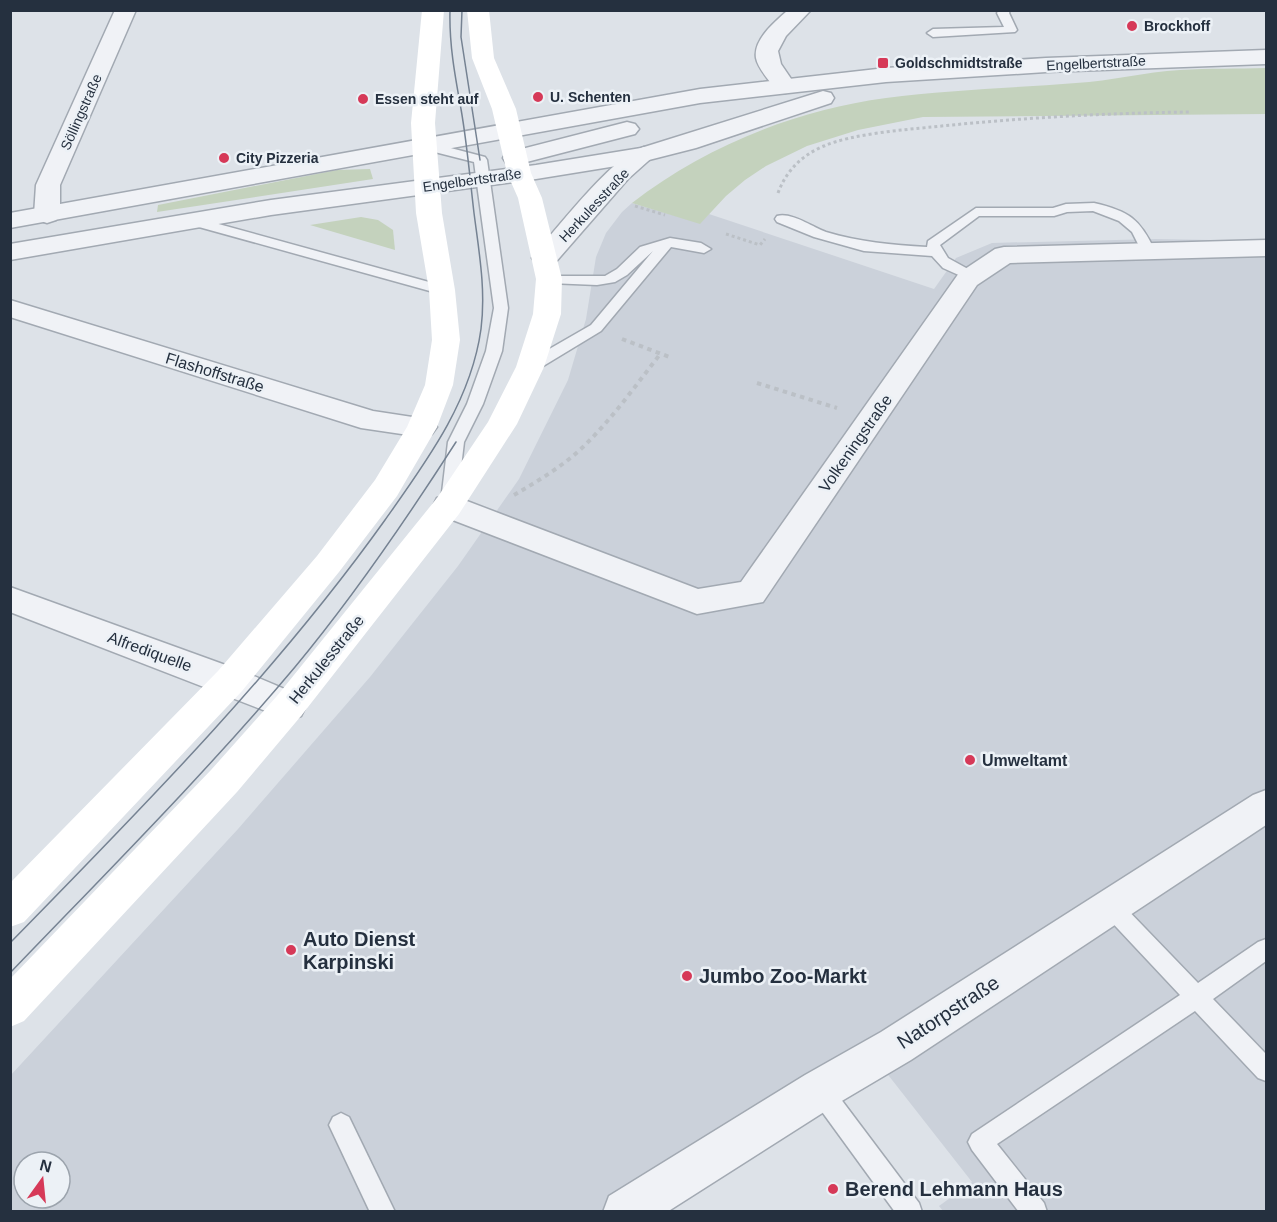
<svg xmlns="http://www.w3.org/2000/svg" width="1277" height="1222" viewBox="0 0 1277 1222" font-family="Helvetica,sans-serif">
<style>
.built{fill:#cbd1da;fill-rule:evenodd}
.green{fill:#c4d2bd}
.lines{fill:none;stroke-linecap:round;stroke-linejoin:round}
.service-casing{stroke:#a2a9b2;stroke-width:3}
.minor-casing{stroke:#a2a9b2;stroke-width:3}
.tertiary-casing{stroke:#a2a9b2;stroke-width:3}
.path-far1{stroke:#bbc0c6;stroke-width:3;stroke-dasharray:3 3;stroke-linecap:butt}
.path{stroke:#bbc0c6;stroke-width:4;stroke-dasharray:4.5 4.5;stroke-linecap:butt}
.service{fill:#f0f2f6;fill-rule:evenodd}
.minor{fill:#f0f2f6;fill-rule:evenodd}
.tertiary{fill:#f0f2f6;fill-rule:evenodd}
.secondary{fill:#fff;fill-rule:evenodd}
.tram{stroke:#758292;stroke-width:1.5}
.poi-dot{fill:#d63958;stroke:#ecf1f6;stroke-width:2}
.labels{text-anchor:middle;stroke-width:5;stroke-linejoin:round;paint-order:stroke}
.far-poi-label{font-size:14px;font-weight:bold;fill:#25303f;stroke:#ecf1f6;text-anchor:start}
.far-street-label{font-size:14px;fill:#25303f;stroke:#ecf1f6}
.street-label{font-size:16px;fill:#25303f;stroke:#ecf1f6}
.poi-label{font-size:16px;font-weight:bold;fill:#25303f;stroke:#ecf1f6;text-anchor:start}
.near-poi-label{font-size:20px;font-weight:bold;fill:#25303f;stroke:#ecf1f6;text-anchor:start}
.near-street-label{font-size:20px;fill:#25303f;stroke:#ecf1f6}
</style>
<rect width="100%" height="100%" fill="#dde2e8"/>
<g class="built">
<path d="M 632,203 L 700,223 L 709,214 L 934,289 L 956,258 L 992,243 L 1156,239 L 1266,241 L 1266,793 L 894,1036 L 613,1211 L 11,1211 L 10,1076 L 238,829 L 370,677 L 458,566 L 519,479 L 568,380 L 586,319 L 596,257 L 606,233 L 622,212 ZM 24,1162 L 60,1162 L 60,1198 L 24,1198 Z"/>
<polygon points="1266,814 1266,1211 943,1211 939,1206 972,1182 878,1062"/>
</g>
<g class="green">
<path d="M 1266,68 L 1266,114 L 923,117 L 858,130 L 807,146 L 766,166 L 745,180 L 726,196 L 700,224 L 632,203 C 704,147 795,110 886,98 C 948,90 1013,88 1076,83 C 1111,81 1145,72 1180,70 C 1209,68 1238,69 1266,68 Z"/>
<polygon points="370,169 373,179 157,212 158,205 337,170"/>
<polygon points="361,217 378,220 393,230 395,250 310,225"/>
</g>
<g class="lines">
<defs>
<g id="service">
<polygon points="999,10 1010,10 1009,13 1017,30 1015,32 933,37 927,33 933,29 1004,27 997,13"/>
<polygon points="424,141 485,157 487,160 508,308 502,351 483,404 464,442 457,501 455,505 443,505 441,501 448,442 467,404 486,351 494,308 474,162 419,148 418,145 419,142"/>
<path d="M 1094,203 C 1129,211 1140,219 1155,251 L 1153,254 L 1143,254 L 1132,232 L 1119,221 L 1093,211 L 1067,212 L 1054,216 L 979,216 L 940,245 L 948,258 L 977,274 L 979,277 L 972,281 L 943,268 L 932,256 L 864,251 L 814,237 L 777,222 L 775,219 L 777,216 C 792,212 812,227 826,232 C 859,242 892,245 927,247 L 928,241 L 976,208 L 1053,208 L 1066,204 Z"/>
<polygon points="193,217 447,287 449,290 442,294 437,293 188,224 186,221"/>
<polygon points="670,238 701,243 711,249 704,253 671,247 601,331 535,371 525,371 522,367 525,363 591,325 653,251 627,275 615,282 597,285 549,283 544,282 542,279 544,276 605,276 617,269 640,247"/>
<polygon points="1111,898 1118,900 1198,983 1258,942 1266,939 1266,961 1213,999 1266,1054 1266,1081 1258,1078 1195,1011 997,1144 1044,1203 1047,1212 1019,1212 972,1150 968,1142 972,1134 1180,995 1104,914 1100,907 1104,900"/>
<polygon points="820,1079 828,1082 919,1203 922,1212 895,1212 812,1098 808,1090 812,1082"/>
<polygon points="341,1113 349,1117 395,1212 370,1212 329,1125 333,1117"/>
</g>
<g id="minor">
<polygon points="115,10 136,10 60,185 60,215 56,220 47,223 38,220 34,215 36,185"/>
<path d="M 788,10 L 811,10 L 786,36 L 778,51 L 781,64 L 796,86 L 793,91 L 785,93 L 777,91 C 770,81 758,69 756,58 C 753,39 776,21 788,10 Z"/>
<path d="M 644,147 L 652,149 L 656,154 L 628,179 L 554,264 L 545,266 L 536,264 L 532,258 L 536,252 C 559,227 613,155 644,147 Z"/>
<polygon points="1266,240 1266,256 1010,263 977,285 763,602 697,614 437,514 433,506 437,498 448,495 459,498 698,589 741,582 959,273 995,249 1004,247"/>
<polygon points="10,300 373,411 432,420 437,427 432,434 422,437 361,428 10,317"/>
<polygon points="10,587 242,671 301,696 306,706 301,716 289,720 10,612"/>
<polygon points="1266,790 1266,825 911,1060 835,1105 667,1212 603,1212 609,1196 805,1075 881,1032 1253,795"/>
</g>
<g id="tertiary">
<polygon points="1266,50 1266,64 1046,72 886,82 700,103 10,228 10,213 700,89 886,68 1046,58"/>
<polygon points="823,91 831,93 834,98 831,103 696,148 641,162 536,179 271,215 10,260 10,244 271,200 536,165 641,148"/>
<polygon points="627,122 635,124 639,129 635,134 515,165 506,163 503,158 506,153"/>
</g>
</defs>
<use href="#service" class="service-casing"/>
<use href="#minor" class="minor-casing"/>
<use href="#tertiary" class="tertiary-casing"/>
<g class="path-far1">
<path d="M 778,193 C 786,171 802,155 824,146 C 852,134 901,130 932,127 C 1018,118 1105,113 1191,112"/>
<polyline points="635,206 665,215"/>
<polyline points="726,234 760,245 765,239"/>
</g>
<g class="path">
<polyline points="622,339 672,358"/>
<polyline points="757,383 837,408"/>
<path d="M 514,495 C 538,481 563,466 583,447 C 612,419 636,385 661,353"/>
</g>
<use href="#service" class="service"/>
<use href="#minor" class="minor"/>
<use href="#tertiary" class="tertiary"/>
<g class="secondary">
<polygon points="422,10 444,10 435,123 442,213 455,290 460,340 453,385 437,427 397,496 339,572 242,691 24,922 10,927 10,883 218,671 317,556 375,480 407,427 425,385 432,340 429,290 416,213 411,123"/>
<polygon points="467,10 489,10 494,58 516,109 531,173 542,198 562,279 561,314 544,367 517,424 459,514 301,716 237,792 24,1021 10,1027 10,979 211,770 277,696 437,498 488,422 516,367 533,314 536,279 518,198 507,173 492,109 472,58"/>
</g>
<g class="tram">
<polyline points="462,10 461,37 480,160"/>
<path d="M 10,943 C 142,808 275,674 385,520 C 426,462 471,402 481,329 C 486,290 479,252 474,213 C 470,179 467,143 461,109 C 455,76 449,44 450,10"/>
<path d="M 10,973 C 106,873 205,774 295,667 C 354,596 406,520 456,442"/>
</g>
</g>
<g class="poi-dot">
<circle cx="1132" cy="26" r="6"/>
<rect x="877" y="57" width="12" height="12" rx="3"/>
<circle cx="538" cy="97" r="6"/>
<circle cx="363" cy="99" r="6"/>
<circle cx="224" cy="158" r="6"/>
<circle cx="970" cy="760" r="6"/>
<circle cx="291" cy="950" r="6"/>
<circle cx="687" cy="976" r="6"/>
<circle cx="833" cy="1189" r="6"/>
</g>
<g class="labels">
<g class="far-poi-label">
<text x="1144" y="31">Brockhoff</text>
<text x="895" y="68">Goldschmidtstraße</text>
<text x="550" y="102">U. Schenten</text>
<text x="375" y="104">Essen steht auf</text>
<text x="236" y="163">City Pizzeria</text>
</g>
<g class="far-street-label">
<text transform="translate(1096 63) rotate(-3)" y="5">Engelbertstraße</text>
<text transform="translate(81 112) rotate(-66)" y="5">Söllingstraße</text>
<text transform="translate(472 180) rotate(-8)" y="5">Engelbertstraße</text>
<text transform="translate(594 205) rotate(-47)" y="5">Herkulesstraße</text>
</g>
<g class="street-label">
<text transform="translate(215 372) rotate(17)" y="6">Flashoffstraße</text>
<text transform="translate(855 443) rotate(-55)" y="6">Volkeningstraße</text>
<text transform="translate(150 651) rotate(20)" y="6">Alfrediquelle</text>
<text transform="translate(326 659) rotate(-51)" y="6">Herkulesstraße</text>
</g>
<g class="poi-label">
<text x="982" y="766">Umweltamt</text>
</g>
<g class="near-poi-label">
<text x="303" y="946">Auto Dienst<tspan x="303" dy="23">Karpinski</tspan></text>
<text x="699" y="983">Jumbo Zoo-Markt</text>
<text x="845" y="1196">Berend Lehmann Haus</text>
</g>
<g class="near-street-label">
<text transform="translate(948 1012) rotate(-33)" y="7">Natorpstraße</text>
</g>
</g>
<rect width="1277" height="1222" fill="none" stroke="#25303f" stroke-width="24"/>
<g transform="translate(42 1180) rotate(15)"><circle r="28" fill="#ecf1f6" stroke="#9ca4ad" stroke-width="1.5"/>
<path d="M0-4.5L10 22L0 15L-10 22Z" fill="#d63958"/>
<text y="-9" font-size="16" font-weight="bold" text-anchor="middle" fill="#25303f">N</text>
</g>
</svg>
